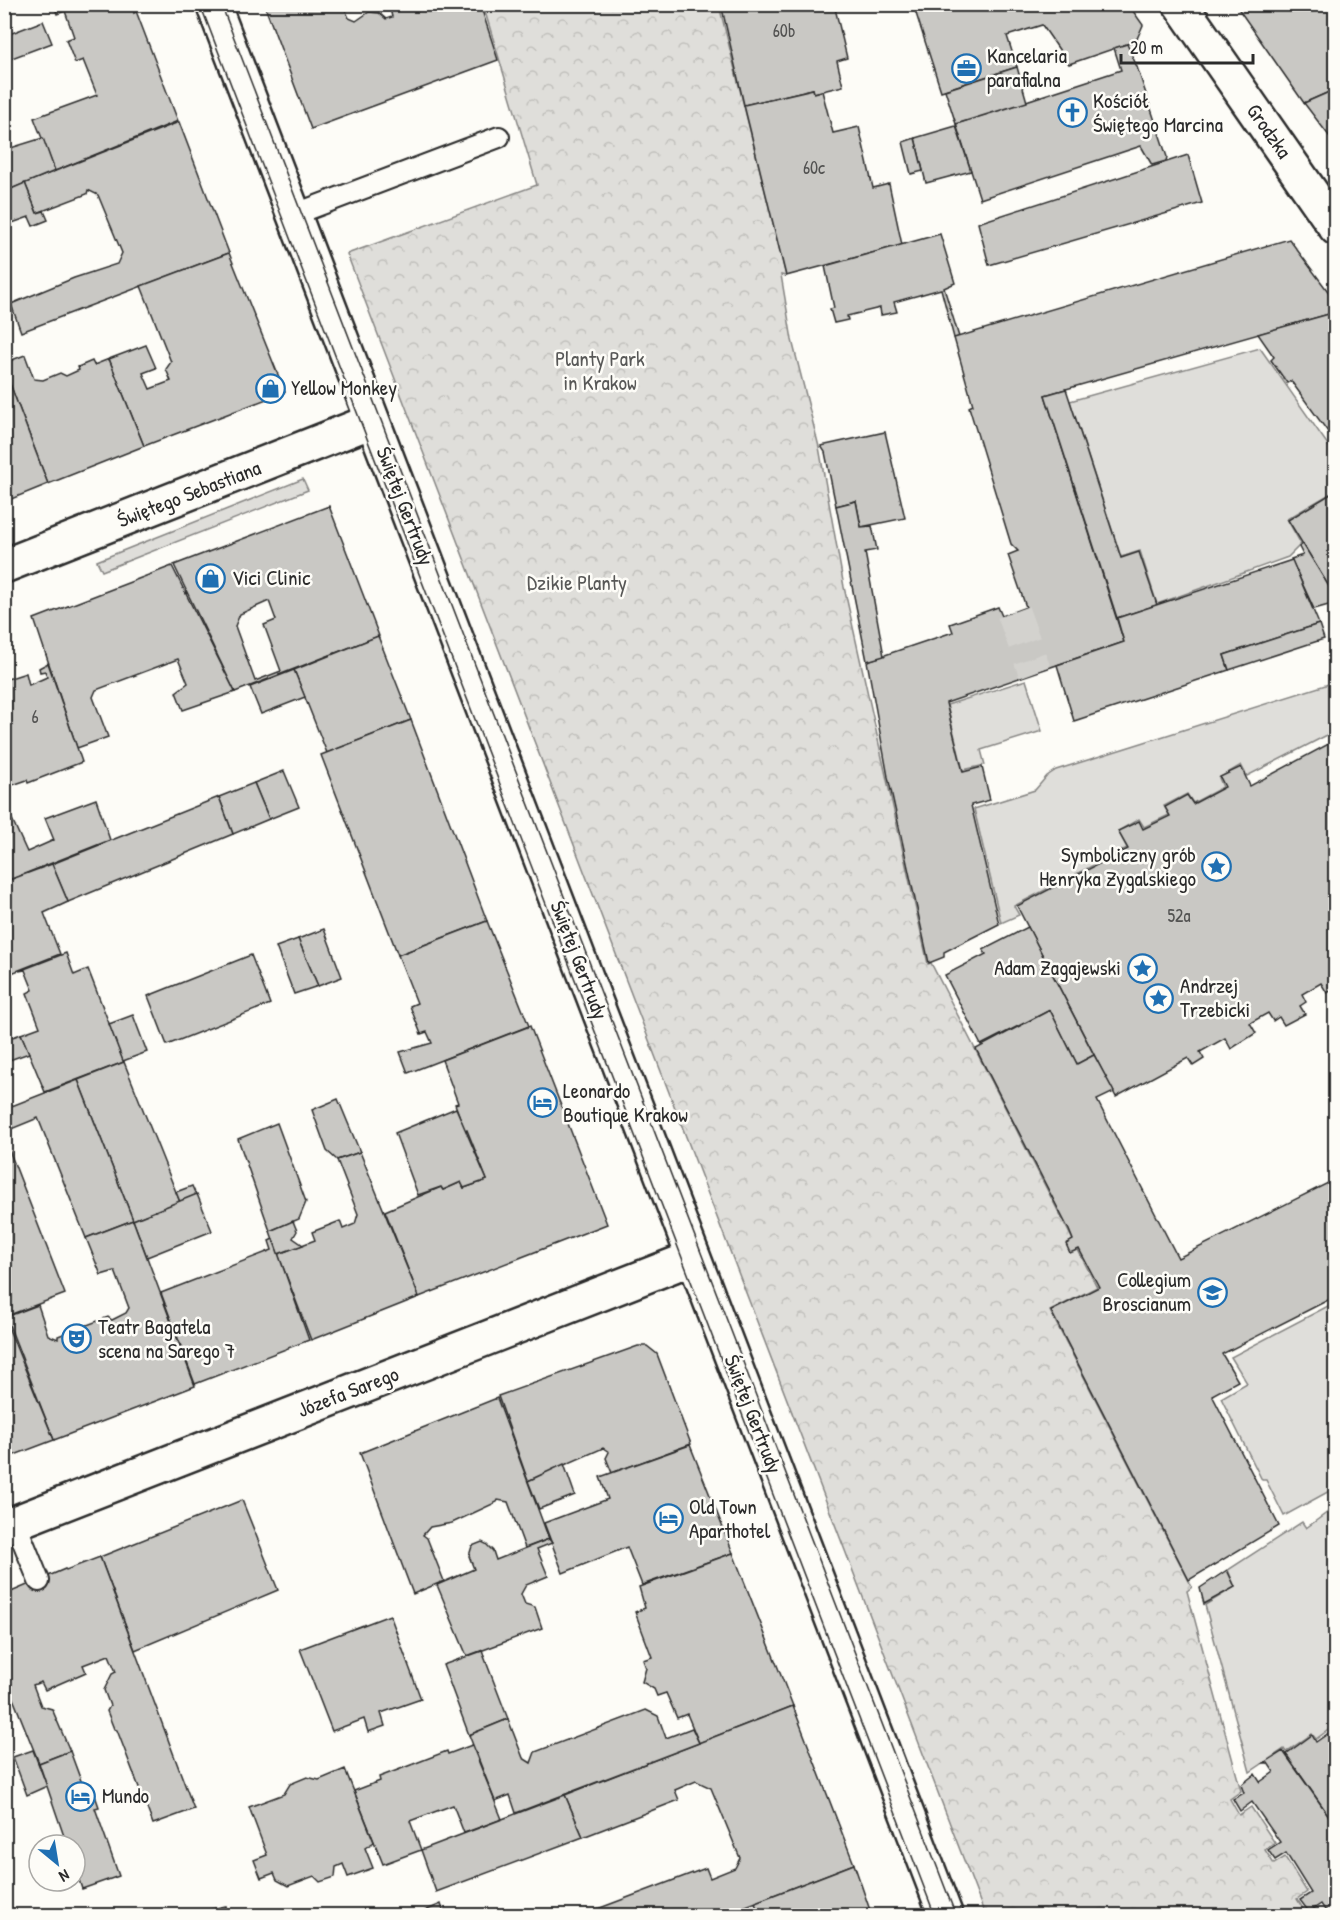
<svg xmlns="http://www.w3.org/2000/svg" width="1340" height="1920" viewBox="0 0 1340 1920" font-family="'Patrick Hand',sans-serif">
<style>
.green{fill:#dfdeda;stroke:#858482;stroke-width:1.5}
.forest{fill:url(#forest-crowns);stroke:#858482;stroke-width:1.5}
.building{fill:#c9c8c4;stroke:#2b2b2b;stroke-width:1.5;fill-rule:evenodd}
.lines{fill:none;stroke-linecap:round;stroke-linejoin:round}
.street-tunnel{stroke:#d3d2ce;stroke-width:33;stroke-dasharray:33 16;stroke-linecap:butt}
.lane-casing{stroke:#2b2b2b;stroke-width:24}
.street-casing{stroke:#2b2b2b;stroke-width:38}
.lane{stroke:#fdfcf7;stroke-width:20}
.street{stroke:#fdfcf7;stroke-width:33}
.tram{stroke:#2b2b2b;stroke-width:1.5}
.labels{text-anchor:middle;stroke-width:5;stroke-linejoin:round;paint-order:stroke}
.number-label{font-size:18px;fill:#525251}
.poi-label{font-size:21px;fill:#2b2b2b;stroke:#fdfcf7;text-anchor:start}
.street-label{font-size:21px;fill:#2b2b2b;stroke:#fdfcf7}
.park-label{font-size:21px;fill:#585857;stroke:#fdfcf7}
</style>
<defs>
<pattern id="forest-crowns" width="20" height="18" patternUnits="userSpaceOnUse" patternTransform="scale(1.5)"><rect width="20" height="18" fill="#dfdeda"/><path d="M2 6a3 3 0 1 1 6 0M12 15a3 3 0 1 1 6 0" fill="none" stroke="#c0bfbb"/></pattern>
</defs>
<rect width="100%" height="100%" fill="#fdfcf7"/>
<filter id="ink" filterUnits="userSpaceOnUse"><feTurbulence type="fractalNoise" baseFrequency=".0167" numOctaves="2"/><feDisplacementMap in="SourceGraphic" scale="12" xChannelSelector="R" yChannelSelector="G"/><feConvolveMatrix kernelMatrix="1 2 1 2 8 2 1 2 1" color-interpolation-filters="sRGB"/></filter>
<g filter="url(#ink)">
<g class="green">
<polygon points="1260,348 1335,455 1335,491 1287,519 1301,544 1288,557 1157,604 1140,551 1121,557 1070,401"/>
<polygon points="303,479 308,490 102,571 97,561"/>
<polygon points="1026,680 1042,731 981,750 985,765 963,770 947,705"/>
<polygon points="1335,682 1335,731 1247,776 1241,765 1219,778 1223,787 1193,803 1187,794 1164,806 1169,815 1144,827 1139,819 1118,831 1127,848 1014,906 1019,915 1001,923 974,809 1035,790 1047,776 1056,770"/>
<polygon points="1330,1305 1336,1315 1335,1488 1284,1516 1266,1480 1262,1480 1221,1398 1247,1383 1231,1357"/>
<polygon points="1335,1507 1335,1725 1316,1739 1312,1734 1286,1752 1284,1749 1250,1772 1205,1605 1235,1587 1228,1570 1302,1522 1306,1528"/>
</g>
<polygon class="forest" points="483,5 719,5 786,276 781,275 792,340 819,447 844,587 928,964 931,963 1097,1287 1050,1311 1192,1587 1187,1591 1241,1791 1230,1799 1239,1815 1251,1807 1275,1843 1265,1850 1274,1864 1285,1857 1307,1892 1297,1899 1307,1915 985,1915 347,254 537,185"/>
<g class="building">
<polygon points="54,4 84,4 57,14"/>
<polygon points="84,4 131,4 134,13 136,11 178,121 55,171 34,118 97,95 83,60 75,63 66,40 74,37 65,11"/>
<polygon points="264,4 343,4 349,18 356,21 369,12 379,13 386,19 392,17 389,4 480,4 498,60 311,129"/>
<polygon points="721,4 834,4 847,58 837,61 843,86 814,93 813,89 744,105"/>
<polygon points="913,4 1128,4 1143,25 1136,41 1069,64 1042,25 1007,36 1017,67 941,91"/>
<polygon points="1235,4 1336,4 1336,89 1304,103"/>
<polygon points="43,21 52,43 4,61 4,36"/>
<polygon points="1127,44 1137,67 1167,157 1166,161 1152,165 1141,146 980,199 956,124 1121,70 1114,48"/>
<polygon points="1017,67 1027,102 956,124 945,90"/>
<polygon points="813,89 814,93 822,91 833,133 859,127 873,188 889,184 902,245 786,276 744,105"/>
<polygon points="1336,89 1336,145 1304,103"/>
<polygon points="179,122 229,253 21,332 11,304 74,278 117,264 122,253 98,195 88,190 87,194 37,213 25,183"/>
<polygon points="956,126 971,171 926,183 915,138"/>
<polygon points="43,138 55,171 4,192 4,150"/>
<polygon points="915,138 923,171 911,174 903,142"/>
<polygon points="1188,155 1202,203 989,265 978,223"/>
<polygon points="25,183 37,213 44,211 48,220 33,226 29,217 4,226 4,192"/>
<polygon points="940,234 955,283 944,288 959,337 954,338 941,289 894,302 897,312 881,315 880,308 847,316 848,320 834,323 830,309 834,308 825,266"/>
<polygon points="1289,239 1336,302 1336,312 1045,395 1124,642 946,703 963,772 982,767 990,800 971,805 999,924 944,952 944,957 929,963 888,777 867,661 953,632 950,624 998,607 1002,616 1026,607 1008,555 1018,551 1011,544 969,407 973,405 954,338"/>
<polygon points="229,253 285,392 144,446 109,359 146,345 156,368 143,373 150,389 171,381 166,369 171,362 141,286"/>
<polygon points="1336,312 1336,443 1291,381 1287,383 1271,360 1274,357 1258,334"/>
<polygon points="25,355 34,379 43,380 60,373 66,376 79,370 78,367 92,361 94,365 109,359 144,446 48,484 4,368 4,363"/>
<polygon points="4,368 48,484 4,502"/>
<polygon points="1066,389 1121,558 1139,552 1157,605 1117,618 1045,395"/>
<polygon points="885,432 905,518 861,527 856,501 836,506 825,452 821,446"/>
<polygon points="1334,492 1336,495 1336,598 1288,520"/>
<polygon points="856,501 861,527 872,526 877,550 865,552 884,656 867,661 836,506"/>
<path d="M 329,506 L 379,636 L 235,692 L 174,565 ZM 269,601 L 276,620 L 264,625 L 281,671 L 255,681 L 235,626 L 240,614 Z"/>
<polygon points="1303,544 1336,598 1336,603 1314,609 1291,559 1303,555 1299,547"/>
<polygon points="1292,560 1319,624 1224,655 1229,670 1074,721 1057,665 1124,642 1117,618"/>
<polygon points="172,566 235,692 183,710 176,692 188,683 178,659 96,690 93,697 108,737 77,748 34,619"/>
<polygon points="1319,624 1324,639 1229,670 1224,655"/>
<polygon points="378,636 411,720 327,753 294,670"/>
<polygon points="48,663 82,762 28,783 27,780 4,788 4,680 26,673 29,685 47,677 45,671 40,672 39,668"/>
<polygon points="294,670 305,697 261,714 250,687"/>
<polygon points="411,720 487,921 398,955 321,755"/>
<polygon points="1336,740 1336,988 1327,993 1321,983 1302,994 1306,1002 1300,1006 1305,1014 1284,1025 1279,1017 1273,1021 1268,1013 1250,1023 1256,1033 1231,1049 1225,1038 1200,1052 1204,1059 1193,1066 1188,1058 1116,1097 1017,906 1128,849 1118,831 1139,821 1143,829 1170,816 1165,807 1187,795 1193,804 1225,787 1220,777 1241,767 1250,786"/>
<polygon points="284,771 299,807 269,819 254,783"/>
<polygon points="254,783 269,819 233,834 219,797"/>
<polygon points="219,797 233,834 68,902 52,864"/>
<polygon points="96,799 110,840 4,882 4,820 11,817 27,852 54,840 45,818"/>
<polygon points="52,864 68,902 44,913 60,954 4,976 4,882"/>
<polygon points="487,921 529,1026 408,1073 400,1052 432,1043 427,1032 421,1034 410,1006 417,1003 398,955"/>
<polygon points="1028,927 1094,1055 1077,1064 1050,1010 981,1045 945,975 986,954 983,950"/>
<polygon points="324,929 342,977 318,986 298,939"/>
<polygon points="298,939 318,986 294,994 276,947"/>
<polygon points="66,953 74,975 88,969 124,1062 45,1092 21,1034 40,1027 27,993 33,990 25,970 19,971"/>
<polygon points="251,955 270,1004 167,1045 148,996"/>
<polygon points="1050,1010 1077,1064 1094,1055 1114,1092 1097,1100 1178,1258 1336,1179 1336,1300 1334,1297 1222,1354 1238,1381 1212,1395 1279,1526 1189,1580 1051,1311 1099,1287 1079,1249 1070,1253 1066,1244 1073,1240 1069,1230 976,1049"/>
<polygon points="133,1015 147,1052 123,1061 109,1024"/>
<polygon points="530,1026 607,1224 419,1297 385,1211 441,1187 443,1190 461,1182 464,1188 487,1180 467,1130 465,1131 455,1104 458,1103 442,1060"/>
<polygon points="21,1034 29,1053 4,1062 4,1040"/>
<polygon points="124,1062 180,1202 133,1220 78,1080"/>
<polygon points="78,1080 133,1220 86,1238 38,1118 4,1132 4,1109"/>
<polygon points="338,1099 360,1152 337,1160 327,1151 312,1110"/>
<polygon points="456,1108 487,1180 464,1188 461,1182 443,1190 441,1187 418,1195 395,1133"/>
<polygon points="277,1123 306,1202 299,1219 270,1231 238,1139"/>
<polygon points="4,1137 65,1294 4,1317"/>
<polygon points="360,1152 419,1297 311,1340 278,1254 315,1240 312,1232 340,1221 343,1229 355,1224 358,1214 337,1160"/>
<polygon points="192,1186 196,1195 180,1202 176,1192"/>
<polygon points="197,1194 212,1231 147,1257 133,1220"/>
<polygon points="133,1220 195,1386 54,1440 6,1317 38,1305 48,1335 58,1339 58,1336 108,1317 112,1320 126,1313 129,1308 115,1271 101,1275 86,1238"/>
<polygon points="293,1221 297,1231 293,1238 303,1245 278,1254 270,1231"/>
<polygon points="273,1239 309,1340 195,1384 161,1293 272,1250 269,1241"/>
<polygon points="4,1317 54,1440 4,1459 4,1332 7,1331"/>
<polygon points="638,1346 647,1346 657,1354 691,1444 612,1473 606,1458 609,1452 603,1448 528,1481 498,1396"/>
<polygon points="497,1398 549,1539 525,1548 508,1502 498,1500 497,1502 452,1523 430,1527 423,1535 427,1538 444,1581 413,1594 360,1453"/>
<polygon points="690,1445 733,1553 642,1585 627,1547 563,1573 544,1523 608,1499 600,1477"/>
<polygon points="564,1464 575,1495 539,1509 528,1481"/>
<polygon points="242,1500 278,1590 135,1650 100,1557"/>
<polygon points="549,1539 552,1543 537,1549 548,1576 526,1585 521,1594 525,1604 535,1607 542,1628 467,1656 437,1585 474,1569 469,1556 472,1546 482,1542 486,1544 493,1551 496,1560"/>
<polygon points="733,1553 793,1706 699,1743 687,1714 677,1718 666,1693 657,1696 654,1689 642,1682 646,1668 643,1660 652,1657 635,1612 645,1608 639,1587"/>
<polygon points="100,1557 194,1809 153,1824 117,1730 114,1729 107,1711 110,1706 104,1690 112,1674 116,1672 109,1655 83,1665 86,1672 45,1690 41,1682 33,1685 41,1706 52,1709 70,1751 39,1763 4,1676 4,1595 65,1569 66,1570"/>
<polygon points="1227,1570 1235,1587 1204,1604 1200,1588"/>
<polygon points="390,1615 421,1699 381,1713 385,1726 368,1732 364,1719 332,1731 300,1649"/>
<polygon points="482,1651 508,1719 469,1735 443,1665"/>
<polygon points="793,1706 854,1864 720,1916 593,1916 592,1911 706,1868 710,1878 735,1868 740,1858 711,1788 696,1781 675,1790 679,1800 583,1837 565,1795"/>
<polygon points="646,1710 658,1716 666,1738 692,1728 699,1743 516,1813 510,1795 495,1801 469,1735 508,1719 523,1758 531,1763 535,1752"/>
<polygon points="1336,1728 1336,1826 1286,1754 1312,1735 1316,1742"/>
<polygon points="472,1745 502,1819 464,1833 453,1805 410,1821 421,1850 383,1864 354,1791 380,1781 379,1777 403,1768 447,1751 448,1754"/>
<polygon points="33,1750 47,1786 27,1795 13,1757"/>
<polygon points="70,1751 83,1786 91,1784 99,1807 95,1808 119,1876 82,1889 75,1868 75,1845 67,1845 39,1763"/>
<polygon points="1283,1751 1336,1826 1336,1916 1329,1916 1321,1904 1309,1912 1300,1900 1311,1893 1286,1853 1275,1860 1268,1850 1280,1842 1252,1802 1240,1811 1233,1799 1244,1793 1241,1785 1255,1774 1260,1782 1274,1772 1268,1763 1264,1763"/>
<polygon points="345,1769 374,1842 365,1848 373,1868 348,1877 343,1864 336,1867 335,1877 320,1882 314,1876 288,1886 277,1880 274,1873 261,1878 254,1860 267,1855 249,1807 284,1794 290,1784 307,1777 319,1780"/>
<polygon points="565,1795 583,1837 436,1892 421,1850"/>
<polygon points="854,1864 872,1916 760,1916 755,1903 758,1901"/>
<polygon points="441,1904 445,1916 413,1916"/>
<polygon points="226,1906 228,1916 195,1916 194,1913"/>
</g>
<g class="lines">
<polyline class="street-tunnel" points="1013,612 1035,672"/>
<defs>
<g id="lane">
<polyline points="293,215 499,137"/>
<polyline points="15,1522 39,1581"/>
</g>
<g id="street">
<polyline points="213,4 946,1916"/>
<polyline points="1180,4 1336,228"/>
<polyline points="4,566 372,421"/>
<polyline points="4,1527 692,1258"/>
</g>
</defs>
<use href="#lane" class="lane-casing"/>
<use href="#street" class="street-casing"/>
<use href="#lane" class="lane"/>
<use href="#street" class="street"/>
<g class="tram">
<polyline points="200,4 935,1916"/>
<polyline points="221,4 956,1916"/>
</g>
</g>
</g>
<defs>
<symbol id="office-ring" viewBox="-11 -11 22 22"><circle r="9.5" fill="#fdfcf7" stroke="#1f6fb2" stroke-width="1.5"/><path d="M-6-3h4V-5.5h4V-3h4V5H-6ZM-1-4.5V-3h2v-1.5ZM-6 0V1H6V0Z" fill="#1f6fb2"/></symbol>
<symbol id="church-ring" viewBox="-11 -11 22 22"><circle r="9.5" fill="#fdfcf7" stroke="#1f6fb2" stroke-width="1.5"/><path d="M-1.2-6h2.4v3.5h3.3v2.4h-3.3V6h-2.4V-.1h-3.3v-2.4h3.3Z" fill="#1f6fb2"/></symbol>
<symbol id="shop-ring" viewBox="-11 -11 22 22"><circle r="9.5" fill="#fdfcf7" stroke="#1f6fb2" stroke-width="1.5"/><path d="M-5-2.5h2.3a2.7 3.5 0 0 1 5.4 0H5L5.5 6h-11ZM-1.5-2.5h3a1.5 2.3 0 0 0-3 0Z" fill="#1f6fb2"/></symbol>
<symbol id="sight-ring" viewBox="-11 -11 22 22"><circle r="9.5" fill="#fdfcf7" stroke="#1f6fb2" stroke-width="1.5"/><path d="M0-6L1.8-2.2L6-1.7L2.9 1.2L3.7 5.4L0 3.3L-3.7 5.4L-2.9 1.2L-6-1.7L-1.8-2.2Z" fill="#1f6fb2"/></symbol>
<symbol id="hotel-ring" viewBox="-11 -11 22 22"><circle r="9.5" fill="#fdfcf7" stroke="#1f6fb2" stroke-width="1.5"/><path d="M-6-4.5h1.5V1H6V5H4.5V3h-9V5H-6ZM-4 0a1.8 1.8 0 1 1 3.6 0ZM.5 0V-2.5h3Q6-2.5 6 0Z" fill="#1f6fb2"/></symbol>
<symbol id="university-ring" viewBox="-11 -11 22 22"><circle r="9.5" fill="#fdfcf7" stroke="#1f6fb2" stroke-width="1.5"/><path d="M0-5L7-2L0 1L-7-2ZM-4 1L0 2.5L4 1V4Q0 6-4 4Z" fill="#1f6fb2"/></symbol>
<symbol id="theatre-ring" viewBox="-11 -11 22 22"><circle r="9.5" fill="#fdfcf7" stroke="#1f6fb2" stroke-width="1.5"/><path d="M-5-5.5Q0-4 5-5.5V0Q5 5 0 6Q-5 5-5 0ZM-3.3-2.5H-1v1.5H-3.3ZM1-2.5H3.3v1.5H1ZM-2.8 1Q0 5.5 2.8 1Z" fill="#1f6fb2"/></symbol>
</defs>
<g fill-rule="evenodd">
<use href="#office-ring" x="950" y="52" width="33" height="33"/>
<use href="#church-ring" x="1056" y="96" width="33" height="33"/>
<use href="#shop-ring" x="254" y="372" width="33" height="33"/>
<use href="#shop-ring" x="194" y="562" width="33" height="33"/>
<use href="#sight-ring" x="1200" y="850" width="33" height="33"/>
<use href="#sight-ring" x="1126" y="952" width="33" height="33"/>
<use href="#sight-ring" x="1142" y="982" width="33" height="33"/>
<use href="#hotel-ring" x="526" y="1086" width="33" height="33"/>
<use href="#university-ring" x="1196" y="1276" width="33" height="33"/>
<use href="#theatre-ring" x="60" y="1322" width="33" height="33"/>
<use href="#hotel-ring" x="652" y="1502" width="33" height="33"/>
<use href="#hotel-ring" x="64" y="1780" width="33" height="33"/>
</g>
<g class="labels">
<g class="number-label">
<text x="784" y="37">60b</text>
<text x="814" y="174">60c</text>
<text x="35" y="723">6</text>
<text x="1179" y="922">52a</text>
</g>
<g class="poi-label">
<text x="987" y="63">Kancelaria<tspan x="987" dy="24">parafialna</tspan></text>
<text x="1093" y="108">Kościół<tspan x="1093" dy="24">Świętego Marcina</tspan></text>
<text x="291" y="395">Yellow Monkey</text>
<text x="232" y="585">Vici Clinic</text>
<text x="1196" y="862" text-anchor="end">Symboliczny grób<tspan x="1196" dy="24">Henryka Zygalskiego</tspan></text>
<text x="1121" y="975" text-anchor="end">Adam Zagajewski</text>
<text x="1180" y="993">Andrzej<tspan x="1180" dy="24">Trzebicki</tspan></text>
<text x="563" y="1098">Leonardo<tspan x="563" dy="24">Boutique Krakow</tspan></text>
<text x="1191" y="1287" text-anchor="end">Collegium<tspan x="1191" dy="24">Broscianum</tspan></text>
<text x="98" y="1334">Teatr Bagatela<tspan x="98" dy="24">scena na Sarego 7</tspan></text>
<text x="689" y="1514">Old Town<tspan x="689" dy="24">Aparthotel</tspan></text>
<text x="102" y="1803">Mundo</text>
</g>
<g class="street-label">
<text transform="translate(1269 131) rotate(55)" y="7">Grodzka</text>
<text transform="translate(189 494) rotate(-21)" y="7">Świętego Sebastiana</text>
<text transform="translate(405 506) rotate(69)" y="7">Świętej Gertrudy</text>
<text transform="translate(579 960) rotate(69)" y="7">Świętej Gertrudy</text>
<text transform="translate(348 1392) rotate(-21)" y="7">Józefa Sarego</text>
<text transform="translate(753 1414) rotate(69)" y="7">Świętej Gertrudy</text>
</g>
<g class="park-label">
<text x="600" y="366">Planty Park<tspan x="600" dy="24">in Krakow</tspan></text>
<text x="577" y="590">Dzikie Planty</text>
</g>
</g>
<rect width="1340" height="1920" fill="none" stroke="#fdfcf7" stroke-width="24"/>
<rect x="12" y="12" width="1316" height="1896" fill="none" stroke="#2b2b2b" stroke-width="2" filter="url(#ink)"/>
<g transform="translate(57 1863) rotate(150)"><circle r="28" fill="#fdfcf7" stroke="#a9a8a5" stroke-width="1.5"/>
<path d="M0-4.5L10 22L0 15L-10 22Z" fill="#1f6fb2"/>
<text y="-9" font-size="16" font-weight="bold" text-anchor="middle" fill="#2b2b2b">N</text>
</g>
<path d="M1121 54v9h132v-9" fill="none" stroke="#2b2b2b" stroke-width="3"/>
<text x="1130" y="54" font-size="18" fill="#2b2b2b" stroke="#fdfcf7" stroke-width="4.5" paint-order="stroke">20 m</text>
</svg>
